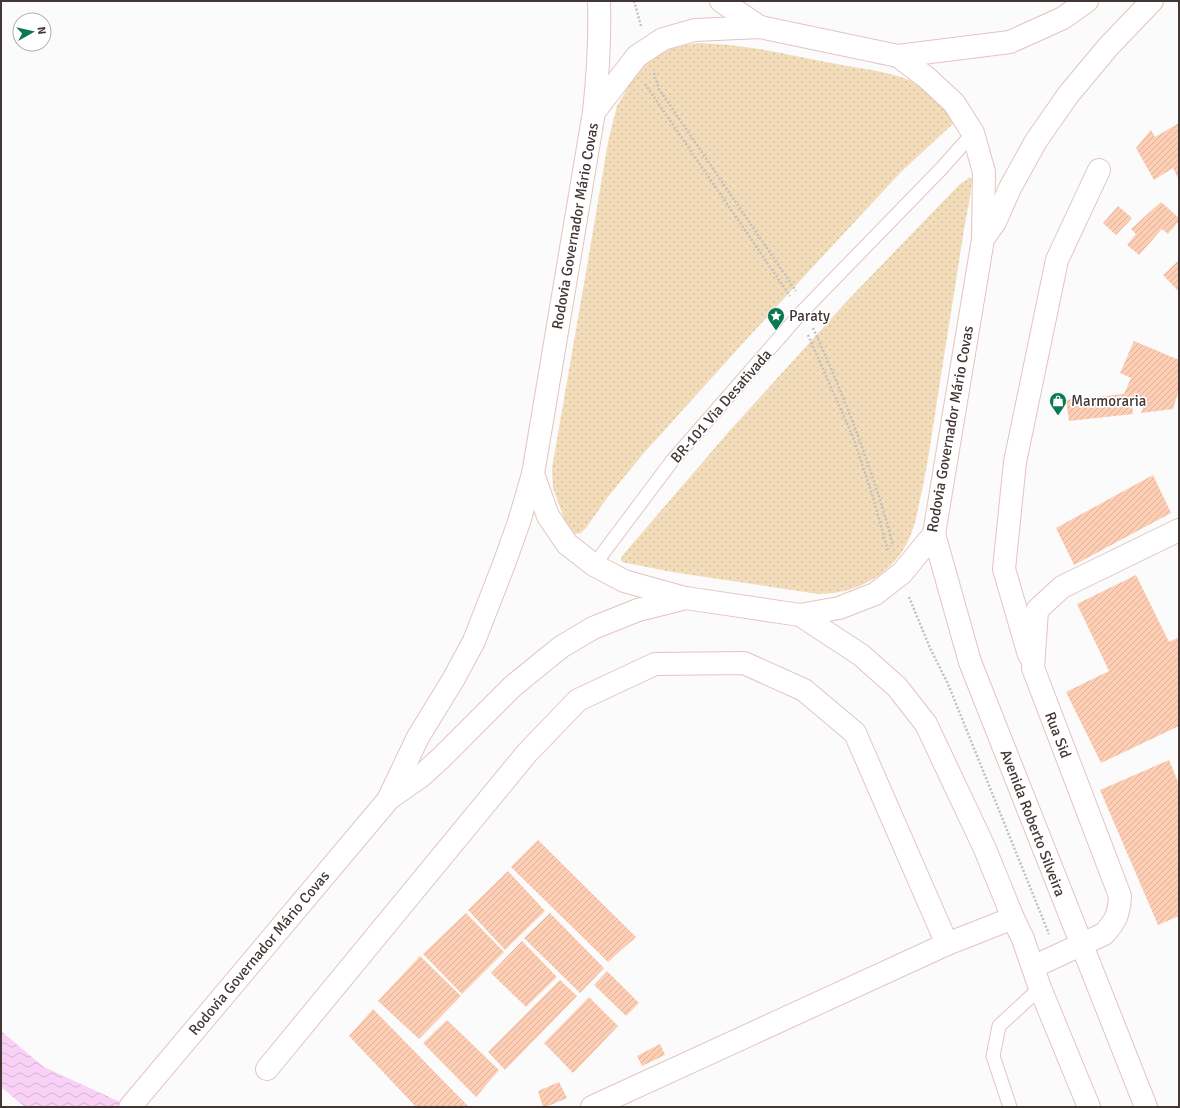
<svg xmlns="http://www.w3.org/2000/svg" width="1180" height="1108" viewBox="0 0 1180 1108" font-family="Signika,sans-serif">
<style>
.grass{fill:url(#grass-dots)}
.water{fill:url(#water-waves)}
.building{fill:url(#building-hatch)}
.lines{fill:none;stroke-linecap:round;stroke-linejoin:round}
.service-casing{stroke:#e3c4c1;stroke-width:15}
.minor-casing{stroke:#e3c4c1;stroke-width:24}
.tertiary-casing{stroke:#e3c4c1;stroke-width:24}
.secondary-casing{stroke:#e3c4c1;stroke-width:24}
.trunk-casing{stroke:#e3c4c1;stroke-width:24}
.path{stroke:#c3bfbe;stroke-width:2.5;stroke-dasharray:2 2;stroke-linecap:butt}
.service{stroke:#fff;stroke-width:13}
.minor{stroke:#fff;stroke-width:22}
.tertiary{stroke:#fff;stroke-width:22}
.secondary{stroke:#fff;stroke-width:22}
.trunk{stroke:#fff;stroke-width:22}
.labels{text-anchor:middle;stroke-width:3.5;stroke-linejoin:round;paint-order:stroke}
.street-label{font-size:15px;fill:#433735;stroke:#fff}
.poi-label{font-size:15px;fill:#433735;stroke:#fff;text-anchor:start}
</style>
<defs>
<pattern id="grass-dots" width="8" height="8" patternUnits="userSpaceOnUse"><rect width="8" height="8" fill="#f2dcba"/><path d="M2 2h.1M6 6h.1" fill="none" stroke="#d1bda0" stroke-width="1.8" stroke-linecap="round"/></pattern>
<pattern id="water-waves" width="16" height="10" patternUnits="userSpaceOnUse"><rect width="16" height="10" fill="#f9d1f6"/><path d="M0 5q4-4 8 0t8 0" fill="none" stroke="#d7b4d4"/></pattern>
<pattern id="building-hatch" width="6" height="6" patternUnits="userSpaceOnUse"><rect width="6" height="6" fill="#fdceb3"/><path d="M-1 1l2-2M0 6l6-6M5 7l2-2" fill="none" stroke="#dab29b"/></pattern>
</defs>
<rect width="100%" height="100%" fill="#fbfbfb"/>
<g class="grass">
<path d="M 698,43 C 711,44 724,44 737,46 C 773,50 807,59 842,65 C 869,70 895,72 919,85 C 933,94 945,109 955,122 L 902,171 L 821,258 L 745,341 L 643,454 L 607,498 L 586,528 L 581,533 L 575,534 L 565,521 L 553,488 L 552,468 L 591,243 L 608,142 L 617,106 L 637,72 L 650,60 L 672,48 Z"/>
<path d="M 969,178 L 971,178 L 972,181 L 969,203 L 964,229 C 954,295 943,361 933,427 C 929,453 925,479 919,504 C 916,521 912,536 903,550 C 885,579 851,594 818,594 L 672,572 L 622,562 L 621,560 L 622,556 L 732,428 L 811,341 L 847,301 L 960,184 Z"/>
</g>
<polygon class="water" points="1,1031 44,1067 131,1107 25,1107 1,1087"/>
<g class="building">
<polygon points="1179,123 1179,180 1173,168 1154,180 1136,148 1151,130 1155,137"/>
<polygon points="1161,202 1179,218 1179,221 1168,234 1162,229 1139,255 1127,245 1136,234 1131,229"/>
<polygon points="1118,206 1132,218 1116,235 1103,223"/>
<polygon points="1179,260 1179,292 1163,275"/>
<polygon points="1134,341 1179,360 1179,390 1173,409 1141,413 1145,403 1132,397 1133,414 1069,421 1066,400 1124,394 1131,378 1120,373"/>
<polygon points="1153,475 1171,513 1074,565 1056,528"/>
<polygon points="1136,575 1169,642 1179,637 1179,726 1101,763 1066,692 1109,671 1077,604"/>
<polygon points="1169,760 1179,784 1179,916 1158,925 1100,790"/>
<polygon points="538,840 636,937 608,962 511,867"/>
<polygon points="508,871 545,911 505,950 468,910"/>
<polygon points="466,913 504,952 462,994 423,954"/>
<polygon points="550,913 604,968 580,993 524,938"/>
<polygon points="522,941 557,977 526,1007 491,973"/>
<polygon points="420,956 461,996 419,1039 378,1001"/>
<polygon points="607,971 639,1003 626,1016 594,985"/>
<polygon points="560,980 577,996 505,1070 488,1052"/>
<polygon points="589,997 618,1026 573,1073 544,1043"/>
<polygon points="373,1009 468,1106 467,1107 416,1107 349,1036"/>
<polygon points="447,1020 499,1070 476,1097 423,1043"/>
<polygon points="660,1044 665,1055 642,1066 637,1056"/>
<polygon points="559,1082 567,1098 546,1107 543,1107 538,1091"/>
</g>
<g class="lines">
<defs>
<g id="service">
<polyline points="594,565 672,461 800,314 941,169 973,133"/>
<polyline points="1010,1107 993,1056 999,1026 1040,988"/>
</g>
<g id="minor">
<polyline points="1029,655 1004,569 1015,462 1057,260 1099,170"/>
<path d="M 1033,967 L 1104,934 C 1116,921 1119,914 1120,896 L 1033,668 L 1037,610 L 1062,587 L 1179,530"/>
<polyline points="267,1069 527,753 578,700 655,664 744,663 804,690 855,733 947,944"/>
<polyline points="592,1107 947,944 1013,918"/>
</g>
<g id="tertiary">
<polyline points="934,534 970,662 1146,1107"/>
<polyline points="800,615 861,655 897,687 926,724 985,849 1013,918 1023,939 1040,988 1089,1107"/>
</g>
<g id="secondary">
<polyline points="721,1 760,27"/>
<path d="M 594,112 C 598,75 600,38 599,1"/>
</g>
<g id="trunk">
<polyline points="898,56 927,78 954,103 973,133 984,172 983,239"/>
<polyline points="533,474 548,516 567,544 594,565 624,581 685,598"/>
<polyline points="390,798 420,777 441,758 513,686 561,647 593,628 638,610 686,598 800,615 839,608 875,594 902,573 934,534 983,239 995,222 1010,188 1036,141 1068,95 1108,47 1152,1"/>
<polyline points="130,1107 388,800 418,737 453,680 474,641 504,564 519,522 533,474 594,112 637,56 663,39 695,30 760,27 898,56 1010,42 1063,18 1087,1"/>
</g>
</defs>
<use href="#service" class="service-casing"/>
<use href="#minor" class="minor-casing"/>
<use href="#tertiary" class="tertiary-casing"/>
<use href="#secondary" class="secondary-casing"/>
<use href="#trunk" class="trunk-casing"/>
<g class="path">
<polyline points="634,1 641,26"/>
<polyline points="654,73 659,89 796,291"/>
<polyline points="645,84 790,296"/>
<path d="M 813,328 C 834,374 853,420 869,467 C 878,493 887,520 893,546"/>
<polyline points="808,335 853,437 872,494 888,551"/>
<polyline points="909,597 930,648 948,684 1049,934"/>
</g>
<use href="#service" class="service"/>
<use href="#minor" class="minor"/>
<use href="#tertiary" class="tertiary"/>
<use href="#secondary" class="secondary"/>
<use href="#trunk" class="trunk"/>
</g>
<defs>
<symbol id="sight-pin" viewBox="-11 -11 22 30"><path d="M0 17L-7.5 6A9.5 9.5 0 1 1 7.5 6Z" fill="#0a7853" stroke="#fff"/><path d="M0-6L1.8-2.2L6-1.7L2.9 1.2L3.7 5.4L0 3.3L-3.7 5.4L-2.9 1.2L-6-1.7L-1.8-2.2Z" fill="#fff"/></symbol>
<symbol id="shop-pin" viewBox="-11 -11 22 30"><path d="M0 17L-7.5 6A9.5 9.5 0 1 1 7.5 6Z" fill="#0a7853" stroke="#fff"/><path d="M-5-2.5h2.3a2.7 3.5 0 0 1 5.4 0H5L5.5 6h-11ZM-1.5-2.5h3a1.5 2.3 0 0 0-3 0Z" fill="#fff"/></symbol>
</defs>
<g fill-rule="evenodd">
<use href="#sight-pin" x="766" y="306" width="20" height="27"/>
<use href="#shop-pin" x="1048" y="391" width="20" height="27"/>
</g>
<g class="labels">
<g class="street-label">
<text transform="translate(575 226) rotate(-80)" y="5">Rodovia Governador Mário Covas</text>
<text transform="translate(721 406) rotate(-49)" y="5">BR-101 Via Desativada</text>
<text transform="translate(950 429) rotate(-80)" y="5">Rodovia Governador Mário Covas</text>
<text transform="translate(1058 735) rotate(69)" y="5">Rua Sid</text>
<text transform="translate(1033 823) rotate(69)" y="5">Avenida Roberto Silveira</text>
<text transform="translate(259 953) rotate(-50)" y="5">Rodovia Governador Mário Covas</text>
</g>
<g class="poi-label">
<text x="789" y="321">Paraty</text>
<text x="1071" y="406">Marmoraria</text>
</g>
</g>
<rect width="1180" height="1108" fill="none" stroke="#433735" stroke-width="4"/>
<g transform="translate(32 32) rotate(82)"><circle r="19" fill="#ffffff" stroke="#b4afae"/>
<path d="M0-3L7 15L0 10L-7 15Z" fill="#0a7853"/>
<text y="-6" font-size="11" font-weight="bold" text-anchor="middle" fill="#433735">N</text>
</g>
</svg>
